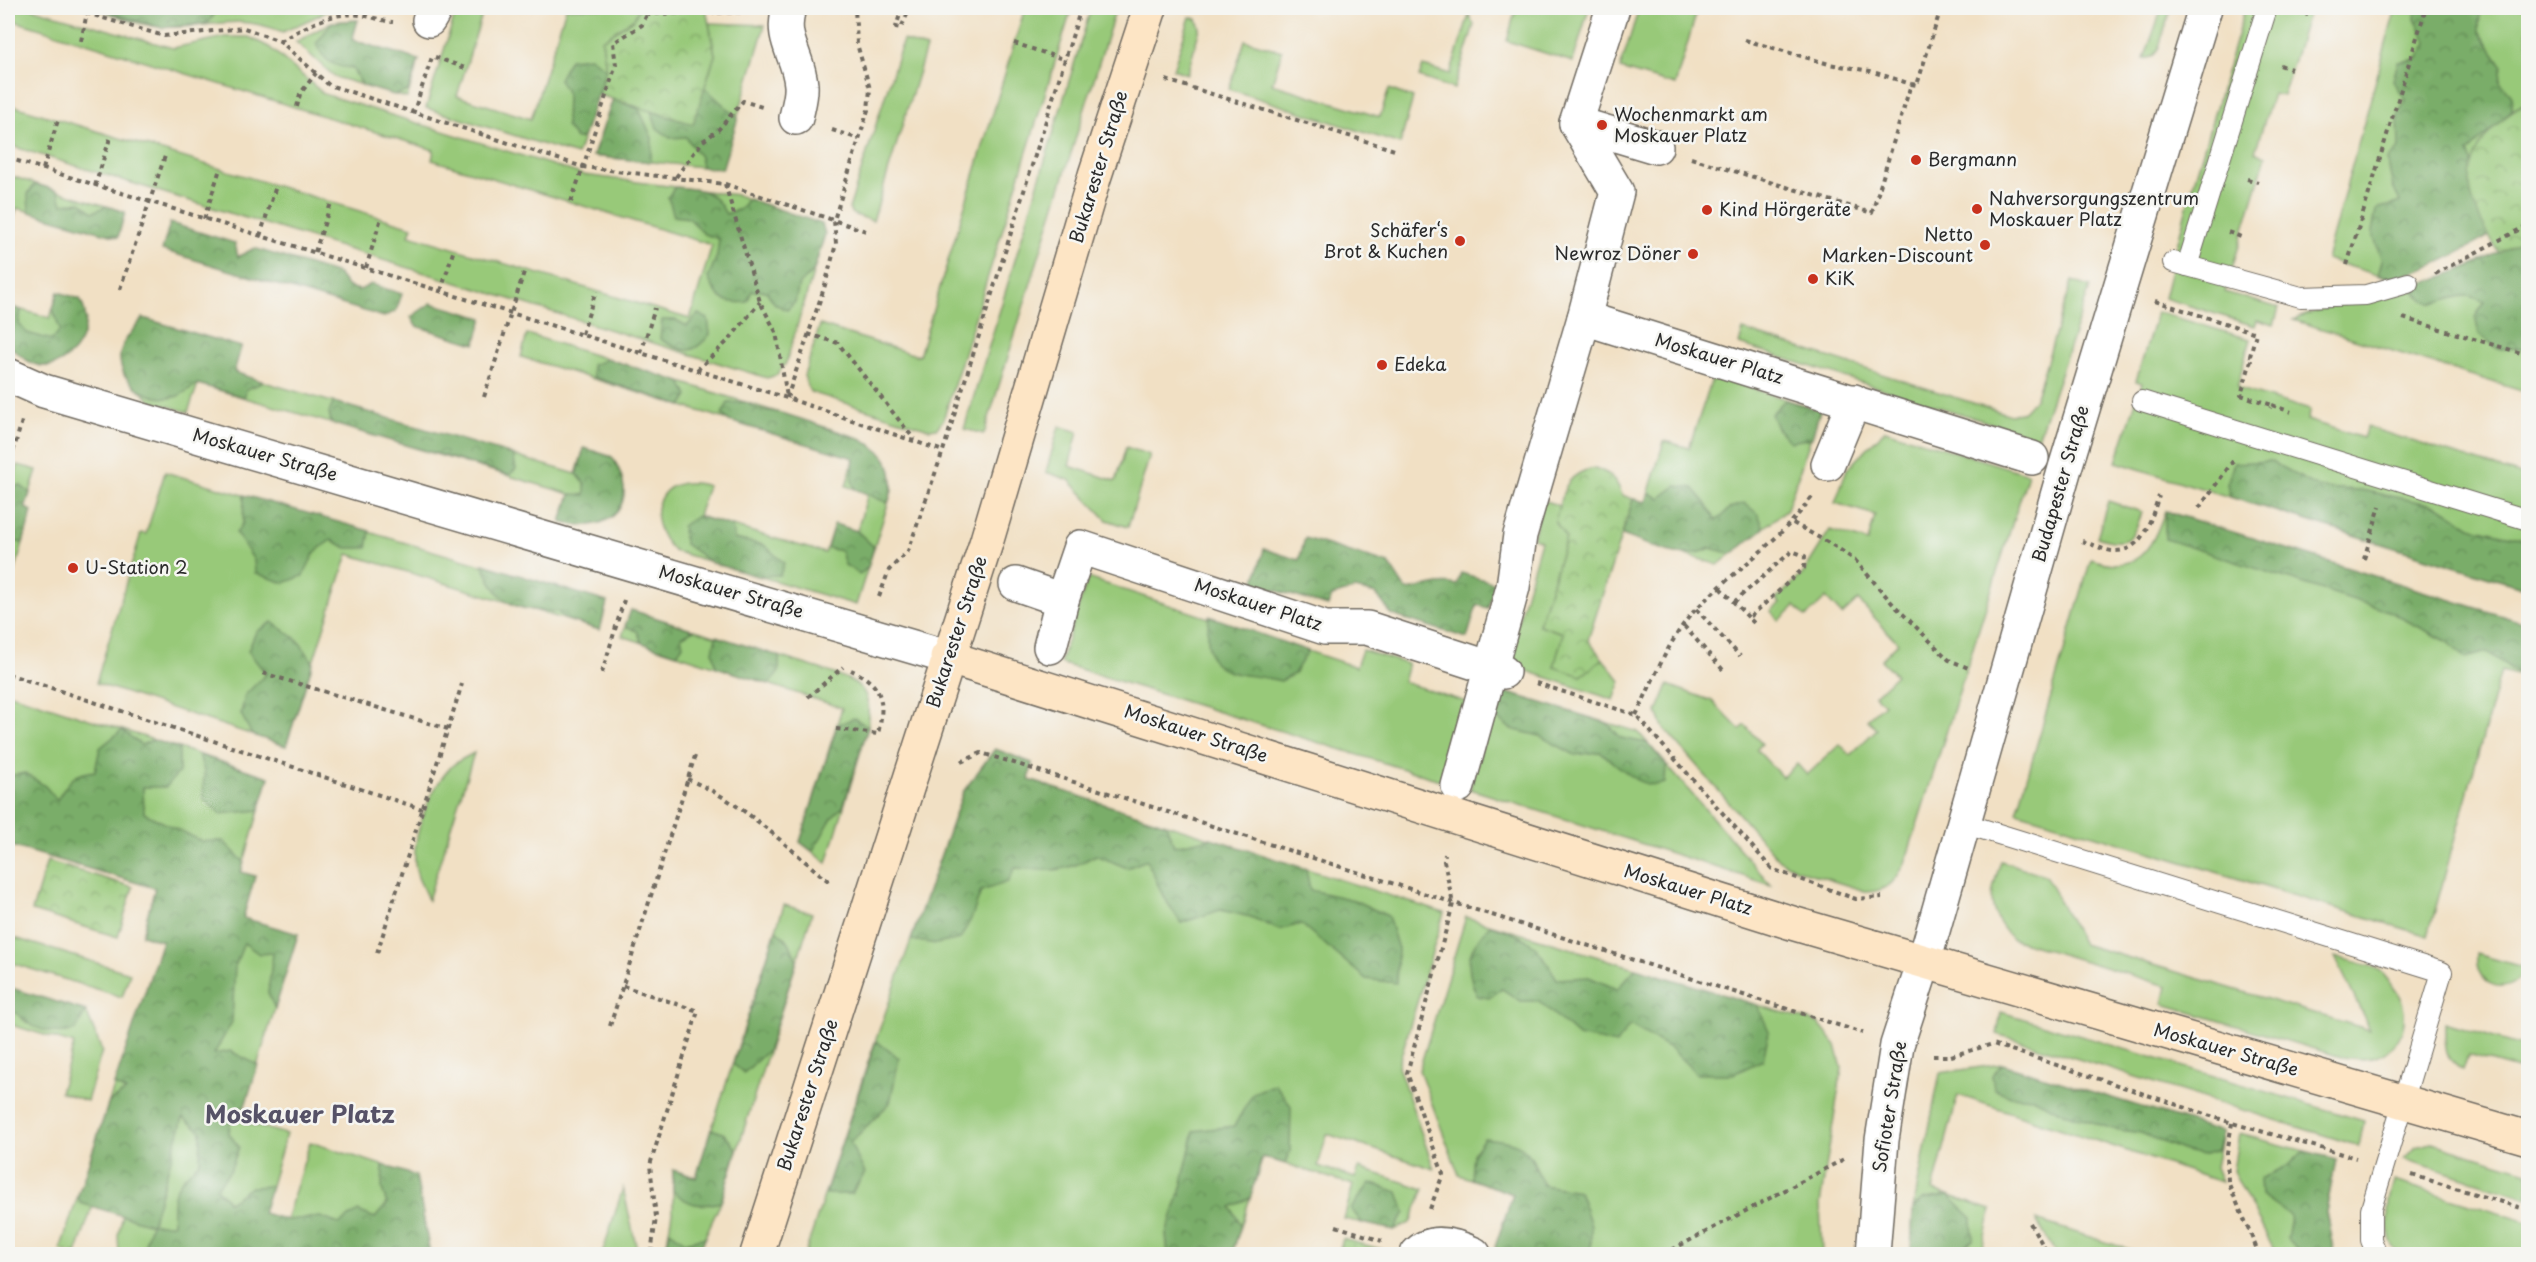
<svg xmlns="http://www.w3.org/2000/svg" width="2536" height="1262" viewBox="0 0 2536 1262" font-family="'Playpen Sans',sans-serif">
<style>
.grass{fill:#98c979;stroke:#627a52;stroke-width:1.5}
.forest{fill:url(#forest-crowns);stroke:#526c4a;stroke-width:1.5;fill-rule:evenodd}
.park{fill:url(#park-crowns);stroke:#627a52;stroke-width:1.5}
.garden{fill:url(#garden-dots);stroke:#627a52;stroke-width:1.5}
.lines{fill:none;stroke-linecap:round;stroke-linejoin:round}
.lane-casing{stroke:#706a61;stroke-width:22}
.street-casing{stroke:#706a61;stroke-width:36}
.secondary-casing{stroke:#706a61;stroke-width:36}
.path{stroke:#706a61;stroke-width:4;stroke-dasharray:4.5 4.5;stroke-linecap:butt}
.lane{stroke:#fff;stroke-width:20}
.street{stroke:#fff;stroke-width:33}
.secondary{stroke:#fde5c5;stroke-width:33}
.poi-dot{fill:#c8321e;stroke:#f6f6f2;stroke-width:2}
.labels{text-anchor:middle;stroke-width:5;stroke-linejoin:round;paint-order:stroke}
.poi-label{font-size:18px;fill:#2b2b2b;stroke:#f6f6f2;text-anchor:start}
.street-label{font-size:18px;fill:#2b2b2b;stroke:#f6f6f2}
.district-label{font-size:24px;font-weight:bold;fill:#565267;stroke:#f6f6f2}
</style>
<defs>
<pattern id="forest-crowns" width="20" height="18" patternUnits="userSpaceOnUse" patternTransform="scale(1.5)"><rect width="20" height="18" fill="#7aad69"/><path d="M2 6a3 3 0 1 1 6 0M12 15a3 3 0 1 1 6 0" fill="none" stroke="#648d57"/></pattern>
<pattern id="park-crowns" width="20" height="18" patternUnits="userSpaceOnUse" patternTransform="scale(1.5)"><rect width="20" height="18" fill="#98c979"/><path d="M2 6a3 3 0 1 1 6 0M12 15a3 3 0 1 1 6 0" fill="none" stroke="#7ca363"/></pattern>
<pattern id="garden-dots" width="8" height="8" patternUnits="userSpaceOnUse" patternTransform="scale(1.5)"><rect width="8" height="8" fill="#98c979"/><path d="M2 2h.1M6 6h.1" fill="none" stroke="#7ca363" stroke-width="1.8" stroke-linecap="round"/></pattern>
</defs>
<rect width="100%" height="100%" fill="#f6f6f2"/>
<filter id="ink" filterUnits="userSpaceOnUse"><feTurbulence type="fractalNoise" baseFrequency=".0167" numOctaves="2"/><feDisplacementMap in="SourceGraphic" scale="12" xChannelSelector="R" yChannelSelector="G"/><feConvolveMatrix kernelMatrix="1 2 1 2 8 2 1 2 1" color-interpolation-filters="sRGB"/></filter>
<filter id="wash" filterUnits="userSpaceOnUse"><feTurbulence type="fractalNoise" baseFrequency=".008" numOctaves="4" result="noise"/><feDisplacementMap in="SourceGraphic" scale="24" xChannelSelector="R" yChannelSelector="G"/><feGaussianBlur stdDeviation="1.35" result="paint"/><feColorMatrix in="noise" values="0 0 0 0 0 0 0 0 0 0 0 0 0 0 0 0 0 1.4 0 .05"/><feComposite in="paint" operator="in"/></filter>
<g filter="url(#wash)">
<rect width="100%" height="100%" fill="#f1e0c4"/>
<g class="grass">
<polygon points="8,8 31,8 173,48 225,37 249,37 269,47 324,94 584,175 737,195 822,224 825,234 786,363 777,375 767,378 8,145 8,104 412,227 409,235 690,319 712,245 432,160 434,150 8,19"/>
<path d="M 94,8 L 348,8 L 328,11 L 283,32 C 231,12 214,29 165,27 C 141,27 116,15 94,8 Z"/>
<polygon points="457,8 484,8 457,96 531,119 566,8 639,8 634,18 602,40 606,69 577,155 426,108"/>
<polygon points="1025,8 1072,8 943,420 937,428 929,429 810,392 804,376 820,325 919,356"/>
<polygon points="1091,8 1116,8 984,434 964,429"/>
<polygon points="1516,8 1589,8 1573,62 1507,41"/>
<polygon points="1639,8 1671,8 1690,13 1692,8 1698,8 1675,85 1620,69"/>
<polygon points="2162,8 2171,8 2158,50 2152,57 2144,59"/>
<polygon points="2245,8 2310,8 2283,96 2273,94 2255,152 2266,156 2225,292 2279,308 2274,325 2257,320 2255,326 2164,298 2187,206"/>
<polygon points="2396,8 2528,8 2528,102 2512,110 2483,225 2489,236 2449,257 2390,279 2326,259"/>
<polygon points="1469,15 1474,25 1454,89 1419,77 1423,66 1450,74"/>
<polygon points="1190,17 1197,19 1200,28 1187,74 1173,69"/>
<polygon points="358,20 352,40 419,60 407,98 335,77 296,42 332,22"/>
<polygon points="709,23 765,25 722,169 593,156 613,99 651,111 701,97 715,55"/>
<polygon points="903,40 926,48 873,221 852,214 849,209"/>
<polygon points="1245,40 1282,51 1272,84 1380,117 1389,89 1413,98 1400,144 1229,89"/>
<polygon points="8,175 125,212 118,237 17,208 8,235"/>
<polygon points="2528,237 2528,393 2293,320 2335,304 2380,298 2435,281 2499,253"/>
<polygon points="2072,281 2090,287 2038,438 1739,344 1743,330 2011,415 2024,411 2035,399"/>
<path d="M 58,292 L 80,299 C 84,308 87,316 85,326 C 82,349 59,373 34,364 C 24,360 15,351 8,344 L 8,306 L 50,318 Z"/>
<polygon points="2157,312 2250,339 2237,388 2310,410 2307,420 2363,438 2367,427 2528,477 2528,589 2116,462 2142,383 2136,381"/>
<path d="M 143,318 L 241,347 L 234,372 L 264,382 L 576,474 L 584,448 L 612,457 C 642,503 612,536 561,522 L 570,494 L 198,384 L 188,412 L 151,401 L 124,375 L 120,358 L 123,345 Z"/>
<path d="M 527,334 L 863,439 C 884,453 894,465 892,491 L 856,605 L 674,551 C 640,518 658,470 708,486 L 698,516 L 825,553 L 834,524 L 857,531 L 868,493 L 846,486 L 854,458 L 521,357 Z"/>
<polygon points="1713,376 1820,410 1787,509 1718,565 1622,535 1633,499 1646,502 1664,441 1689,448"/>
<polygon points="1059,426 1078,432 1069,466 1116,481 1126,447 1150,455 1128,527 1107,520 1069,480 1046,472"/>
<path d="M 1885,430 L 2028,474 L 1905,863 C 1896,881 1888,891 1868,892 L 1796,869 L 1779,860 L 1663,727 L 1657,712 L 1668,685 L 1712,701 L 1740,730 L 1745,725 L 1762,744 L 1756,749 L 1782,777 L 1797,764 L 1807,775 L 1840,744 L 1850,755 L 1877,729 L 1867,719 L 1884,704 L 1875,695 L 1896,675 L 1881,660 L 1898,643 L 1858,600 L 1842,615 L 1826,598 L 1806,617 L 1795,606 L 1779,621 L 1771,611 L 1780,603 L 1776,599 L 1802,575 L 1830,530 L 1868,542 L 1875,515 L 1835,503 L 1847,469 Z"/>
<polygon points="18,465 37,470 25,508 32,511 8,596 8,499"/>
<polygon points="165,472 607,602 600,630 348,554 286,746 96,683 141,533 146,534"/>
<polygon points="1543,500 1559,506 1555,521 1566,538 1539,625 1563,633 1581,676 1603,659 1621,681 1614,700 1506,664 1541,541 1533,538"/>
<path d="M 2108,501 L 2142,512 C 2133,541 2126,547 2097,537 Z"/>
<path d="M 2165,511 L 2528,624 L 2528,678 L 2501,671 L 2428,936 L 2017,812 L 2091,559 C 2137,575 2151,551 2165,511 Z"/>
<polygon points="1088,578 1356,667 1362,650 1408,664 1403,682 1469,703 1446,782 1060,663"/>
<path d="M 631,610 L 823,670 C 860,683 871,685 868,727 L 827,863 L 800,842 L 842,708 L 622,636 Z"/>
<polygon points="1498,690 1638,732 1771,885 1470,789"/>
<polygon points="8,693 269,777 241,872 255,876 243,918 298,934 240,1121 286,1134 263,1213 286,1220 310,1142 416,1176 430,1254 119,1254 118,1235 123,1215 93,1205 76,1254 60,1250 162,941 142,935 155,888 8,845"/>
<polygon points="995,749 1032,763 1029,780 1444,913 1398,1066 1434,1169 1327,1134 1318,1166 1355,1178 1359,1168 1424,1189 1410,1223 1394,1230 1344,1219 1353,1185 1263,1157 1232,1254 805,1254 868,1062 963,792"/>
<path d="M 474,753 L 428,900 C 425,891 419,882 417,874 C 408,842 430,787 453,765 C 459,760 467,757 474,753 Z"/>
<path d="M 2001,861 L 2045,875 L 2083,944 L 2370,1030 L 2335,957 C 2348,961 2367,963 2379,970 C 2385,973 2390,982 2394,988 C 2412,1010 2406,1045 2378,1056 C 2366,1061 2353,1058 2341,1057 L 2163,1004 L 2167,986 L 2012,939 C 1985,909 1990,896 2001,861 Z"/>
<polygon points="784,905 812,913 721,1202 697,1254 665,1254 673,1207 673,1170 696,1177"/>
<polygon points="1466,917 1818,1023 1836,1045 1842,1068 1820,1204 1822,1254 1501,1254 1495,1247 1513,1194 1459,1175 1419,1070"/>
<polygon points="8,936 130,973 122,997 8,962"/>
<path d="M 2477,954 L 2526,968 C 2511,999 2473,988 2477,954 Z"/>
<polygon points="8,988 86,1011 102,1051 87,1101 60,1092 74,1044 8,1024"/>
<polygon points="2001,1012 2364,1121 2359,1146 1997,1034"/>
<path d="M 2445,1023 L 2528,1048 L 2528,1072 L 2468,1055 L 2463,1070 C 2443,1060 2445,1043 2445,1023 Z"/>
<polygon points="2002,1064 2222,1132 2215,1167 2221,1182 1958,1095 1933,1190 1991,1210 1981,1254 1911,1254 1913,1209 1940,1073"/>
<polygon points="2239,1134 2336,1159 2326,1212 2334,1254 2276,1254 2233,1171"/>
<polygon points="2432,1143 2528,1172 2528,1198 2404,1159 2415,1147"/>
<path d="M 2394,1181 L 2528,1222 L 2528,1254 L 2398,1254 C 2383,1235 2387,1203 2394,1181 Z"/>
<polygon points="623,1188 638,1254 602,1254"/>
<polygon points="2036,1220 2141,1253 2141,1254 2056,1254"/>
</g>
<g class="forest">
<polygon points="94,8 219,8 208,23 162,28"/>
<path d="M 2416,8 L 2480,8 L 2479,31 L 2502,65 L 2500,82 L 2511,94 L 2512,110 L 2468,152 L 2473,165 L 2470,185 L 2489,236 C 2462,251 2408,284 2378,275 L 2382,261 L 2372,232 L 2376,210 L 2400,202 L 2393,187 L 2387,159 L 2399,148 L 2398,114 L 2406,100 L 2393,80 L 2398,62 L 2418,59 L 2427,43 L 2415,19 Z"/>
<path d="M 358,20 L 352,40 L 419,60 L 408,91 L 394,95 L 363,86 L 352,68 C 333,67 324,61 316,44 L 332,22 Z"/>
<polygon points="590,57 606,69 583,138 576,139 566,126 567,94 559,79 570,59"/>
<polygon points="704,87 738,118 722,169 702,167 700,157 686,137 670,138 657,128 651,111 693,124"/>
<polygon points="613,99 639,109 652,138 651,162 593,156"/>
<polygon points="35,184 58,191 62,204 81,202 93,212 107,206 125,212 118,237 29,212 28,194"/>
<path d="M 675,187 C 702,190 712,188 726,214 L 740,209 L 748,199 L 822,224 L 825,234 L 813,272 L 799,284 L 795,302 L 787,310 L 775,304 L 766,291 L 752,291 L 747,302 C 724,305 717,298 708,278 L 717,256 L 719,239 L 704,234 L 689,218 L 674,216 L 668,197 Z"/>
<polygon points="170,223 235,243 238,257 254,248 338,274 348,287 360,290 371,284 402,294 396,311 384,317 162,250"/>
<path d="M 2528,237 L 2528,341 L 2526,348 L 2498,349 L 2479,334 L 2475,317 L 2485,302 C 2480,300 2473,296 2467,296 C 2441,296 2434,317 2412,288 L 2473,265 Z"/>
<path d="M 58,292 L 80,299 C 84,308 87,316 85,326 C 82,349 59,373 34,364 C 24,360 15,351 8,344 L 8,306 L 21,310 L 19,324 L 27,333 L 52,340 L 60,330 L 53,309 Z"/>
<polygon points="431,303 483,318 475,344 416,326 411,317"/>
<path d="M 698,314 L 708,319 L 710,334 C 693,356 683,353 660,339 L 662,320 L 676,320 L 687,326 Z"/>
<path d="M 143,318 L 241,347 L 234,372 L 264,382 L 247,389 L 244,397 L 198,384 C 191,387 185,393 178,396 C 154,405 119,383 120,357 C 121,341 134,329 143,318 Z"/>
<polygon points="608,359 681,382 688,396 682,406 593,377 592,365"/>
<polygon points="1785,400 1820,410 1812,438 1790,442 1777,428 1771,414"/>
<polygon points="334,402 513,455 516,469 509,475 331,423 329,412"/>
<path d="M 746,402 C 760,413 765,409 781,413 C 797,417 813,423 829,429 C 870,441 904,453 888,503 L 855,489 L 852,480 L 854,458 L 729,421 L 722,414 L 728,403 Z"/>
<path d="M 584,448 L 612,457 C 642,503 612,536 561,522 L 571,494 L 585,495 L 585,484 L 577,474 Z"/>
<polygon points="2270,461 2320,488 2361,490 2439,506 2471,527 2520,538 2528,548 2528,582 2522,587 2230,497 2227,484 2234,463"/>
<polygon points="20,485 30,493 25,508 32,511 23,543 8,540 8,499 11,488"/>
<path d="M 1676,486 L 1693,488 L 1706,503 L 1716,521 L 1730,508 L 1744,503 L 1758,514 L 1764,528 L 1732,554 L 1710,548 C 1684,564 1649,544 1622,535 L 1633,499 L 1646,502 L 1649,493 L 1660,498 Z"/>
<polygon points="244,495 370,531 367,548 347,548 331,540 315,552 303,576 284,583 255,573 254,560 236,533 243,523"/>
<path d="M 2165,511 L 2528,624 L 2528,678 C 2511,672 2503,660 2486,652 L 2466,658 L 2446,641 L 2388,611 L 2165,539 Z"/>
<polygon points="697,516 732,526 734,539 764,545 784,563 780,575 757,576 712,563 685,544 682,526"/>
<polygon points="834,524 857,531 874,547 868,567 860,574 845,565 841,551 827,548"/>
<path d="M 1305,538 L 1389,564 L 1406,590 C 1425,589 1439,580 1457,585 L 1461,573 L 1495,583 L 1488,608 L 1477,605 L 1467,638 L 1392,615 L 1376,594 L 1355,589 L 1332,596 L 1328,606 L 1254,584 L 1264,549 L 1299,560 Z"/>
<path d="M 483,564 L 607,602 L 600,630 L 565,619 L 558,612 C 515,610 498,606 483,564 Z"/>
<polygon points="631,610 694,630 681,637 683,645 677,654 642,643 637,631 625,626"/>
<path d="M 1209,616 L 1308,651 L 1294,674 L 1281,681 C 1232,669 1201,684 1209,616 Z"/>
<polygon points="272,622 298,640 313,662 286,746 252,735 241,714 245,695 266,674 248,651 256,632"/>
<polygon points="716,636 779,656 779,672 769,684 716,667 713,652"/>
<path d="M 1498,690 L 1607,723 L 1621,738 L 1647,743 L 1666,764 L 1665,783 C 1640,792 1620,765 1600,752 L 1575,755 L 1540,736 L 1511,729 L 1491,714 Z"/>
<path d="M 854,718 L 868,727 L 843,807 C 828,817 824,837 812,851 L 800,842 L 836,729 L 837,725 Z"/>
<path d="M 122,730 L 141,745 L 153,740 L 179,748 L 179,772 L 166,787 L 143,787 L 144,813 L 201,841 L 223,841 L 244,862 L 241,872 L 255,876 L 243,918 L 298,934 L 275,1009 L 268,993 L 273,953 L 259,954 L 244,943 L 235,966 L 232,1022 L 214,1054 L 230,1051 L 258,1065 L 245,1106 L 231,1112 L 229,1134 L 239,1147 L 230,1171 L 216,1188 L 229,1202 L 251,1187 L 271,1186 L 263,1213 L 286,1220 L 320,1217 L 339,1224 L 358,1211 L 375,1218 L 387,1204 L 382,1189 L 383,1165 L 416,1176 L 430,1254 L 167,1254 L 144,1247 L 151,1224 L 80,1203 L 78,1195 L 109,1102 L 126,1091 L 114,1085 L 162,941 L 142,935 L 155,888 L 8,845 L 8,776 L 25,773 L 45,786 L 57,800 C 69,781 71,774 95,771 L 100,748 ZM 183,1118 L 201,1131 L 200,1162 C 175,1185 171,1189 173,1224 L 152,1224 Z"/>
<path d="M 995,749 L 1032,763 L 1029,780 L 1166,824 L 1174,846 L 1211,838 L 1306,869 L 1310,890 L 1354,900 L 1388,916 L 1398,949 L 1396,983 L 1366,979 L 1301,924 L 1279,930 L 1251,917 L 1220,910 L 1181,923 L 1163,896 L 1147,860 L 1127,868 L 1096,855 C 1062,874 1052,871 1015,868 L 1008,882 L 981,891 L 972,917 L 960,939 L 936,944 L 911,940 L 963,792 Z"/>
<polygon points="199,755 269,777 259,810 221,814 203,799 204,771"/>
<path d="M 1490,925 C 1530,937 1536,943 1557,979 L 1589,977 L 1617,989 L 1636,968 L 1757,1005 L 1769,1031 L 1763,1060 L 1733,1074 L 1697,1074 L 1670,1048 L 1630,1025 L 1616,1044 L 1578,1036 L 1539,1001 L 1520,1001 L 1502,989 L 1489,998 L 1477,996 C 1464,965 1466,950 1490,925 Z"/>
<polygon points="776,930 789,942 797,961 768,1050 744,1073 733,1064"/>
<path d="M 8,987 L 86,1011 L 76,1030 C 61,1035 41,1032 28,1023 C 20,1018 18,1011 8,1010 Z"/>
<polygon points="876,1041 899,1058 890,1103 850,1143 865,1173 851,1194 825,1194"/>
<polygon points="2002,1064 2222,1132 2217,1150 2203,1155 2184,1151 2141,1133 2113,1129 2061,1112 2033,1098 2011,1096 1994,1089 1992,1075"/>
<polygon points="1275,1084 1291,1106 1290,1151 1286,1164 1262,1157 1250,1198 1231,1207 1241,1225 1232,1254 1168,1254 1166,1234 1180,1192 1194,1131 1234,1126 1253,1093"/>
<path d="M 711,1129 L 723,1133 L 737,1149 L 721,1202 C 699,1207 690,1206 673,1191 L 673,1170 L 696,1178 Z"/>
<path d="M 1484,1138 C 1526,1143 1528,1146 1543,1185 L 1579,1191 L 1591,1225 L 1591,1254 L 1501,1254 L 1495,1247 L 1513,1194 L 1471,1179 L 1473,1154 Z"/>
<polygon points="2304,1151 2336,1159 2326,1212 2334,1254 2301,1254 2287,1239 2291,1216 2261,1195 2260,1179 2289,1165"/>
<polygon points="1370,1183 1398,1192 1405,1213 1394,1230 1362,1223 1351,1209"/>
<polygon points="1948,1195 1972,1218 1973,1240 1959,1249 1963,1254 1911,1254 1913,1209 1922,1200"/>
<polygon points="670,1231 685,1242 706,1237 697,1254 665,1254"/>
</g>
<g class="park">
<polygon points="639,8 706,8 715,55 693,124 599,95 606,69 602,40 634,19"/>
<path d="M 2528,103 L 2528,237 L 2499,253 C 2488,233 2471,209 2470,185 C 2468,149 2498,117 2528,103 Z"/>
<path d="M 1595,468 C 1610,473 1617,480 1622,495 L 1633,499 L 1588,640 L 1603,659 L 1581,676 L 1554,667 L 1563,633 L 1539,625 L 1566,538 L 1555,521 C 1563,493 1563,474 1595,468 Z"/>
<polygon points="47,861 133,887 118,937 32,911"/>
</g>
<polygon class="garden" points="1343,1239 1384,1250 1383,1254 1338,1254"/>
</g>
<g filter="url(#ink)">
<g class="lines">
<defs>
<g id="lane">
<polyline points="2173,262 2301,297 2366,295 2408,283"/>
<polyline points="2187,266 2267,8"/>
<polyline points="2142,401 2528,520"/>
<polyline points="1963,823 2442,972 2371,1209 2371,1240 2377,1254"/>
</g>
<g id="street">
<path d="M 789,8 C 779,40 799,55 801,85 C 802,96 798,107 796,118"/>
<polyline points="429,20 436,8"/>
<polyline points="1576,123 1656,147"/>
<polyline points="1584,318 2032,458"/>
<polyline points="8,375 44,391 947,657"/>
<polyline points="1828,464 1854,401"/>
<polyline points="1016,584 1062,600 1080,547 1325,628 1367,628 1503,672"/>
<polyline points="1050,647 1062,600"/>
<polyline points="1458,786 1513,587 1520,535 1584,318 1617,192 1576,123 1613,8"/>
<path d="M 1417,1254 C 1432,1237 1457,1246 1474,1254"/>
<polyline points="1873,1254 1882,1140 1897,1045 1924,962 2065,468 2205,8"/>
</g>
<g id="secondary">
<polyline points="947,657 1792,923 2528,1138"/>
<polyline points="757,1254 987,540 1095,175 1150,8"/>
</g>
</defs>
<use href="#lane" class="lane-casing"/>
<use href="#street" class="street-casing"/>
<use href="#secondary" class="secondary-casing"/>
<g class="path">
<polyline points="69,8 164,36 244,28 280,41 329,85 583,167 616,65 613,43 642,25 650,8"/>
<polyline points="629,8 649,14 751,12"/>
<polyline points="902,8 896,27 901,28 910,8"/>
<polyline points="2297,12 2308,15"/>
<polyline points="1745,40 1829,64 1870,71 1911,84"/>
<polyline points="81,41 87,13"/>
<path d="M 280,41 C 306,27 330,11 360,15 C 371,16 382,21 393,22"/>
<polyline points="1014,43 1066,60"/>
<polyline points="435,57 465,68"/>
<polyline points="2280,65 2291,69"/>
<polyline points="1166,80 1398,151"/>
<polyline points="297,107 300,94 316,73"/>
<polyline points="413,114 432,57"/>
<polyline points="832,130 859,139"/>
<polyline points="8,158 787,398 943,451"/>
<polyline points="1691,158 1872,213 1911,84 1917,85 1941,8"/>
<polyline points="43,169 58,120"/>
<polyline points="676,177 703,141 718,130 743,101 762,107"/>
<polyline points="2247,179 2258,182"/>
<polyline points="725,184 760,302 776,332 787,397"/>
<polyline points="95,186 111,135"/>
<polyline points="571,202 583,167 725,184 869,232"/>
<polyline points="204,219 220,169"/>
<polyline points="2228,232 2241,237"/>
<polyline points="260,236 276,186"/>
<polyline points="315,252 331,203"/>
<polyline points="2347,265 2426,8"/>
<polyline points="366,268 381,218"/>
<polyline points="2435,274 2528,225"/>
<polyline points="120,289 166,153"/>
<polyline points="441,291 454,249"/>
<polyline points="2155,301 2256,333 2250,356 2252,357 2241,395 2272,405 2270,408"/>
<polyline points="2403,318 2528,355"/>
<polyline points="582,334 596,291"/>
<polyline points="808,334 838,343 914,439"/>
<polyline points="641,353 655,308"/>
<polyline points="697,370 728,341 760,302"/>
<polyline points="484,397 525,269"/>
<polyline points="787,398 825,285 836,244 834,220 868,110 870,89 857,44 855,8"/>
<polyline points="2272,405 2291,412"/>
<polyline points="8,469 22,421"/>
<polyline points="2199,508 2233,461"/>
<polyline points="1793,523 1836,547 1855,560 1892,603 1949,660 1971,669"/>
<path d="M 2082,541 C 2092,544 2105,551 2114,551 C 2144,552 2151,517 2159,496"/>
<polyline points="2364,559 2380,506"/>
<polyline points="1720,588 1749,618"/>
<polyline points="879,597 889,570 908,551 943,451 1081,8"/>
<polyline points="1734,602 1792,551 1805,556 1804,568 1749,618 1756,625"/>
<polyline points="1696,609 1740,656"/>
<polyline points="1684,626 1724,671"/>
<polyline points="263,673 448,729"/>
<polyline points="602,673 624,600"/>
<polyline points="8,674 422,809"/>
<polyline points="1536,683 1636,715 1772,869 1856,899 1882,897"/>
<polyline points="808,697 843,667"/>
<path d="M 1636,715 C 1654,680 1669,637 1697,608 C 1736,569 1779,542 1812,497"/>
<path d="M 836,729 L 878,734 C 885,702 884,685 851,670"/>
<polyline points="961,762 981,753 1011,762 1863,1033"/>
<path d="M 687,779 C 744,802 785,846 832,884"/>
<polyline points="377,953 462,684"/>
<polyline points="623,986 698,1011 650,1165 656,1217 651,1254"/>
<polyline points="610,1026 695,756"/>
<polyline points="1933,1056 1951,1056 1993,1044 2232,1123 2356,1158"/>
<polyline points="2232,1123 2227,1153 2228,1182 2259,1254"/>
<polyline points="2412,1175 2528,1210"/>
<polyline points="1430,1209 1443,1174 1407,1073 1453,904 1444,861 1445,854"/>
<polyline points="2030,1223 2048,1254"/>
<polyline points="1336,1226 1382,1241"/>
<polyline points="1664,1254 1844,1159"/>
</g>
<use href="#lane" class="lane"/>
<use href="#street" class="street"/>
<use href="#secondary" class="secondary"/>
</g>
</g>
<g class="poi-dot">
<circle cx="1602" cy="125" r="6"/>
<circle cx="1916" cy="160" r="6"/>
<circle cx="1977" cy="209" r="6"/>
<circle cx="1707" cy="210" r="6"/>
<circle cx="1460" cy="241" r="6"/>
<circle cx="1985" cy="245" r="6"/>
<circle cx="1693" cy="254" r="6"/>
<circle cx="1813" cy="279" r="6"/>
<circle cx="1382" cy="365" r="6"/>
<circle cx="73" cy="568" r="6"/>
</g>
<g class="labels">
<g class="poi-label">
<text x="1614" y="121">Wochenmarkt am<tspan x="1614" dy="21">Moskauer Platz</tspan></text>
<text x="1928" y="166">Bergmann</text>
<text x="1989" y="205">Nahversorgungszentrum<tspan x="1989" dy="21">Moskauer Platz</tspan></text>
<text x="1719" y="216">Kind Hörgeräte</text>
<text x="1448" y="237" text-anchor="end">Schäfer‘s<tspan x="1448" dy="21">Brot &amp; Kuchen</tspan></text>
<text x="1973" y="241" text-anchor="end">Netto<tspan x="1973" dy="21">Marken-Discount</tspan></text>
<text x="1681" y="260" text-anchor="end">Newroz Döner</text>
<text x="1825" y="285">KiK</text>
<text x="1394" y="371">Edeka</text>
<text x="85" y="574">U-Station 2</text>
</g>
<g class="street-label">
<text transform="translate(1099 167) rotate(-73)" y="6">Bukarester Straße</text>
<text transform="translate(1719 359) rotate(17)" y="6">Moskauer Platz</text>
<text transform="translate(265 455) rotate(16)" y="6">Moskauer Straße</text>
<text transform="translate(2061 484) rotate(-74)" y="6">Budapester Straße</text>
<text transform="translate(731 592) rotate(16)" y="6">Moskauer Straße</text>
<text transform="translate(1258 605) rotate(18)" y="6">Moskauer Platz</text>
<text transform="translate(957 632) rotate(-72)" y="6">Bukarester Straße</text>
<text transform="translate(1196 734) rotate(18)" y="6">Moskauer Straße</text>
<text transform="translate(1688 890) rotate(17)" y="6">Moskauer Platz</text>
<text transform="translate(2226 1050) rotate(16)" y="6">Moskauer Straße</text>
<text transform="translate(808 1095) rotate(-72)" y="6">Bukarester Straße</text>
<text transform="translate(1890 1107) rotate(-81)" y="6">Sofioter Straße</text>
</g>
<g class="district-label">
<text x="300" y="1123">Moskauer Platz</text>
</g>
</g>
<rect width="2536" height="1262" fill="none" stroke="#f6f6f2" stroke-width="30"/>
</svg>
